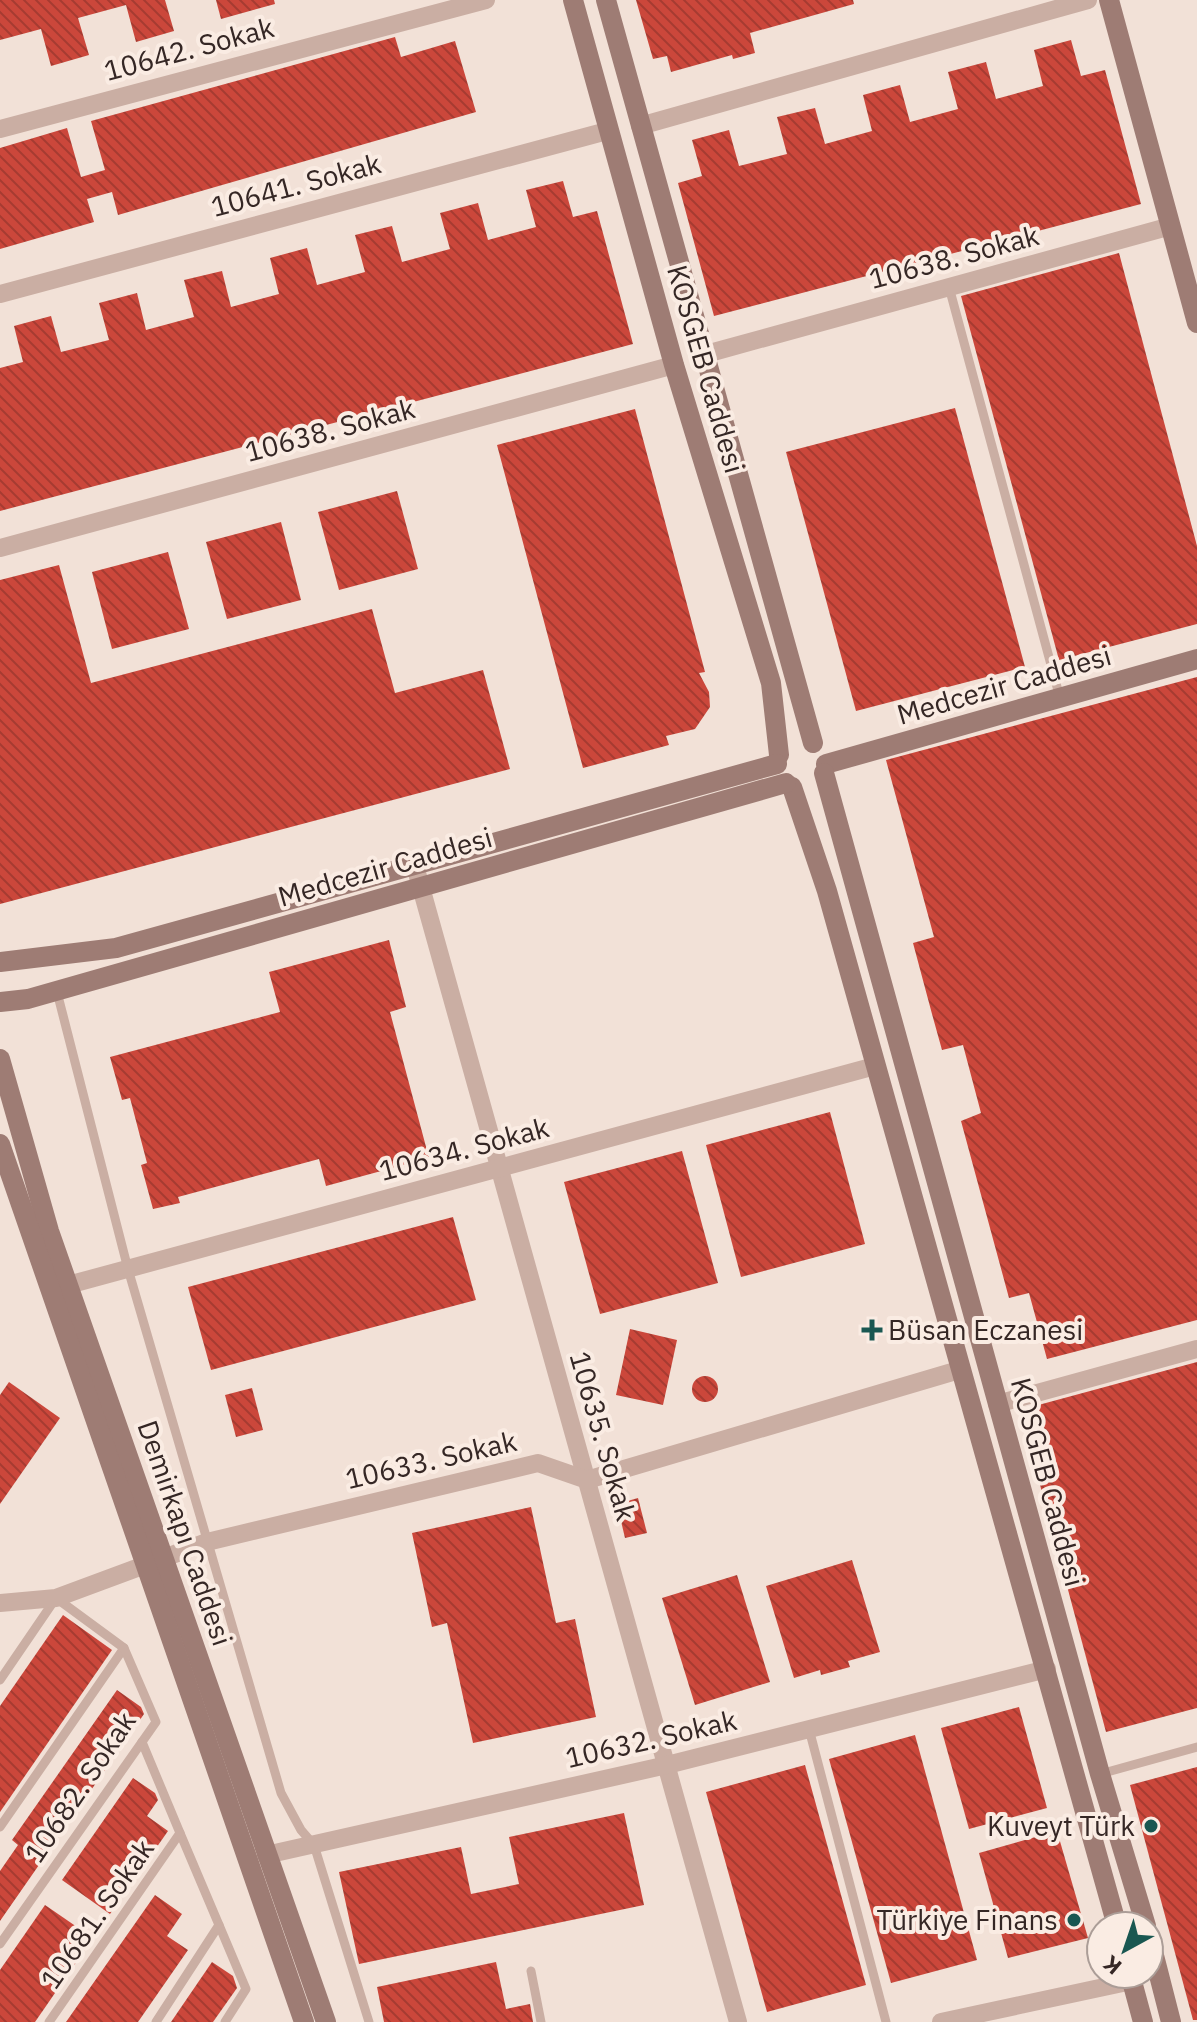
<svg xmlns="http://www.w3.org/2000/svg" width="1197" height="2022" viewBox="0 0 1197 2022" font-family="'IBM Plex Sans',sans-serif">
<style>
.building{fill:url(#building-back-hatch)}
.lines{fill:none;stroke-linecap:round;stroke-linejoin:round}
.lane{stroke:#caaea3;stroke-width:9}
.street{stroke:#caaea3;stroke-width:18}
.secondary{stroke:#9e7c74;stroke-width:20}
.poi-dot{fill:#195751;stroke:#faece3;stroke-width:3}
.labels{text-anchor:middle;stroke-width:8;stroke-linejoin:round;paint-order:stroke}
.street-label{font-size:28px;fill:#352725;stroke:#faece3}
.poi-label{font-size:28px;fill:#352725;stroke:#faece3;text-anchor:end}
</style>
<defs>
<pattern id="building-back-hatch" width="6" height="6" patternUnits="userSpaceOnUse" patternTransform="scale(2)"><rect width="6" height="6" fill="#cb473b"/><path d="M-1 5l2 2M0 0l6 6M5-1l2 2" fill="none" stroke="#a63b31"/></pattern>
</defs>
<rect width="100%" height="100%" fill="#f2e1d7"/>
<g class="building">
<polygon points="0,0 165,0 174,31 136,42 126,5 78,18 89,55 51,66 41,29 0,40"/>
<polygon points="216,0 274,0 275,4 221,19"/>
<polygon points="636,0 853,0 854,4 750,33 755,53 733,59 732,55 671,72 667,56 653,59"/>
<polygon points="395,37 401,57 455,41 476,112 118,215 112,192 87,199 94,222 0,249 0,148 67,128 81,177 105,170 91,121"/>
<polygon points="1071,40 1081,76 1105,70 1141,204 714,316 678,183 702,176 692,140 729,130 739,166 787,154 777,117 815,108 825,144 872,131 863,95 900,85 910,122 958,109 948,72 986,62 996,99 1043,86 1034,50"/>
<polygon points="563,181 573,217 597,211 633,344 0,511 0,368 23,362 14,326 51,316 61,352 109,340 99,303 137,293 146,330 194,317 184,280 222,271 231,307 279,294 270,258 307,248 317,285 365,272 355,235 392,226 402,262 450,249 440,213 478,203 488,240 536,227 526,190"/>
<polygon points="1119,253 1197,546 1197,624 1059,660 961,296"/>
<polygon points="955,408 1025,667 856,711 786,452"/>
<polygon points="635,409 705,672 699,673 709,692 710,707 695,729 666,736 669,745 583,768 497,445"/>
<polygon points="397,491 418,569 339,590 318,512"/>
<polygon points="281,522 301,600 227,619 206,542"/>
<polygon points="168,552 189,629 112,649 92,572"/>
<polygon points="59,565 91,683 372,609 395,693 483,670 510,769 0,904 0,580"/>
<polygon points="1197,677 1197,1320 1047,1359 1029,1293 1009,1298 961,1121 981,1113 963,1045 942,1050 932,1014 913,943 934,937 886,760"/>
<polygon points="389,940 406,1007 390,1012 429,1158 326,1186 319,1159 178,1197 180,1203 153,1209 141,1165 147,1163 130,1098 122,1100 110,1057 280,1012 269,972"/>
<polygon points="830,1112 865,1244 741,1277 706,1145"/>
<polygon points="682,1151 718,1283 600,1314 564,1182"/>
<polygon points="453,1217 476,1300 211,1370 188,1287"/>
<polygon points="630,1329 677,1340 663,1405 616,1395"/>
<polygon points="1197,1362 1197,1708 1106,1732 1020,1410"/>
<circle cx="705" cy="1389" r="13"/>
<polygon points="9,1382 60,1418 0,1504 0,1395"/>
<polygon points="252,1388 263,1430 236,1437 225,1395"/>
<polygon points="638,1498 647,1533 625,1538 617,1504"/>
<polygon points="531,1507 556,1623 575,1619 596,1717 473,1743 447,1623 432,1627 412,1533"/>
<polygon points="852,1560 880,1652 848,1661 850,1667 821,1675 820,1670 794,1678 766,1586"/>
<polygon points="737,1575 770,1682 695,1705 662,1598"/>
<polygon points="63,1615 112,1650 0,1812 0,1706"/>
<polygon points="117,1690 141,1707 144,1714 0,1921 0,1871 18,1845 12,1840"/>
<polygon points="1019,1707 1047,1808 969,1829 941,1728"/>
<polygon points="915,1735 977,1960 891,1983 829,1759"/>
<polygon points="805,1765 866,1985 767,2012 706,1792"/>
<polygon points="1197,1767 1197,2020 1193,2020 1130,1785"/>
<polygon points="133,1778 155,1793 158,1800 147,1816 168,1831 110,1914 62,1880"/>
<polygon points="624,1813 644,1905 359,1964 339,1872 461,1847 471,1894 519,1884 509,1837"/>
<polygon points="1057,1831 1088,1938 1008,1958 979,1853"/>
<polygon points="155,1895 182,1914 167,1936 188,1950 138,2022 66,2022"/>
<polygon points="45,1905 93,1938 35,2022 0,2022 0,1970"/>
<polygon points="212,1962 233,1976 237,1988 213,2022 171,2022"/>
<polygon points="496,1962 506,2009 530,2004 533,2022 384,2022 377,1987"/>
</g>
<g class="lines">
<g class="lane">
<polyline points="949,287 1060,698"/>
<polyline points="57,992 128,1269 281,1793 301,1830 314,1845 369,2022"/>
<polyline points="0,1680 56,1598 124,1648 0,1827"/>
<polyline points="809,1729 886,2022"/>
<polyline points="1100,1774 1197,1747"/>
<polyline points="219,1925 246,1989 225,2022"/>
<polyline points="0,1944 156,1722 124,1648"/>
<polyline points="531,1971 541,2022"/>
<polyline points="49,2022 180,1833 142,1742"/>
<polyline points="156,2022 219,1925 180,1833"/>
</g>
<g class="street">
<polyline points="640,126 1088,0"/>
<polyline points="0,129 486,0"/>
<polyline points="0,294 607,131"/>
<polyline points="706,354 1171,226"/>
<polyline points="0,548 674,365"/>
<polyline points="417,873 738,2022"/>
<polyline points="68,1285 875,1066"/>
<polyline points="997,1404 1197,1349"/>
<polyline points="0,1603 56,1598 207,1542 538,1463 587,1480 959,1370"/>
<polyline points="266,1855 667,1765 1047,1669"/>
<polyline points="941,2022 1132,1981"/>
</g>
<g class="secondary">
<polyline points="573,0 674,365 771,683 779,755"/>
<polyline points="606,0 813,743"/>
<polyline points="1109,0 1197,323"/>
<polyline points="826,764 1197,659"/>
<polyline points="824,773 1100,1774 1146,1926"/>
<polyline points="792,787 827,891 1117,1926"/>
<polyline points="0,962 116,948 777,764"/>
<polyline points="0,1002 28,999 786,783"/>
<polyline points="0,1059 49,1231 326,2022"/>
<polyline points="0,1144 304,2022"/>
<polyline points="1149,1936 1171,2022"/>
<polyline points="1130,1974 1143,2022"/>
</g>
</g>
<g class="poi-dot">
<path d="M868 1318h8v8h8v8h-8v8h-8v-8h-8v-8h8z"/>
<circle cx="1151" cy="1826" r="8"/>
<circle cx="1074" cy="1920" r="8"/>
</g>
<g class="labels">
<g class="street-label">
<text transform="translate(189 49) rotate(-15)" y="10">10642. Sokak</text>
<text transform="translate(296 185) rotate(-15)" y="10">10641. Sokak</text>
<text transform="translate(954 257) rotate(-15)" y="10">10638. Sokak</text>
<text transform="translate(706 369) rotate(74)" y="10">KOSGEB Caddesi</text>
<text transform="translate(330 430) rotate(-15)" y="10">10638. Sokak</text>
<text transform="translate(1004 685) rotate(-16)" y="10">Medcezir Caddesi</text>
<text transform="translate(385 867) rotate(-16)" y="10">Medcezir Caddesi</text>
<text transform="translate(464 1149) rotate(-15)" y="10">10634. Sokak</text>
<text transform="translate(603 1436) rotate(74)" y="10">10635. Sokak</text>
<text transform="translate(431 1460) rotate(-13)" y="10">10633. Sokak</text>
<text transform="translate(1048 1482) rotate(75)" y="10">KOSGEB Caddesi</text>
<text transform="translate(185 1533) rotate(71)" y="10">Demirkapı Caddesi</text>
<text transform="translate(651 1739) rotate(-13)" y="10">10632. Sokak</text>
<text transform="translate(80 1787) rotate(-56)" y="10">10682. Sokak</text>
<text transform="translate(97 1914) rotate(-55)" y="10">10681. Sokak</text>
</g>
<g class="poi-label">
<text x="888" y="1340" text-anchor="start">Büsan Eczanesi</text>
<text x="1135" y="1836">Kuveyt Türk</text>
<text x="1058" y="1930">Türkiye Finans</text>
</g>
</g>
<g transform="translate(1125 1950) rotate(220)"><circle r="38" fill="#faece3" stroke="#ab9d97" stroke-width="2"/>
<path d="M0-6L14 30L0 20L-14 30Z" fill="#195751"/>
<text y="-12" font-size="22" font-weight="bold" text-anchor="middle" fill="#352725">K</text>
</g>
</svg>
